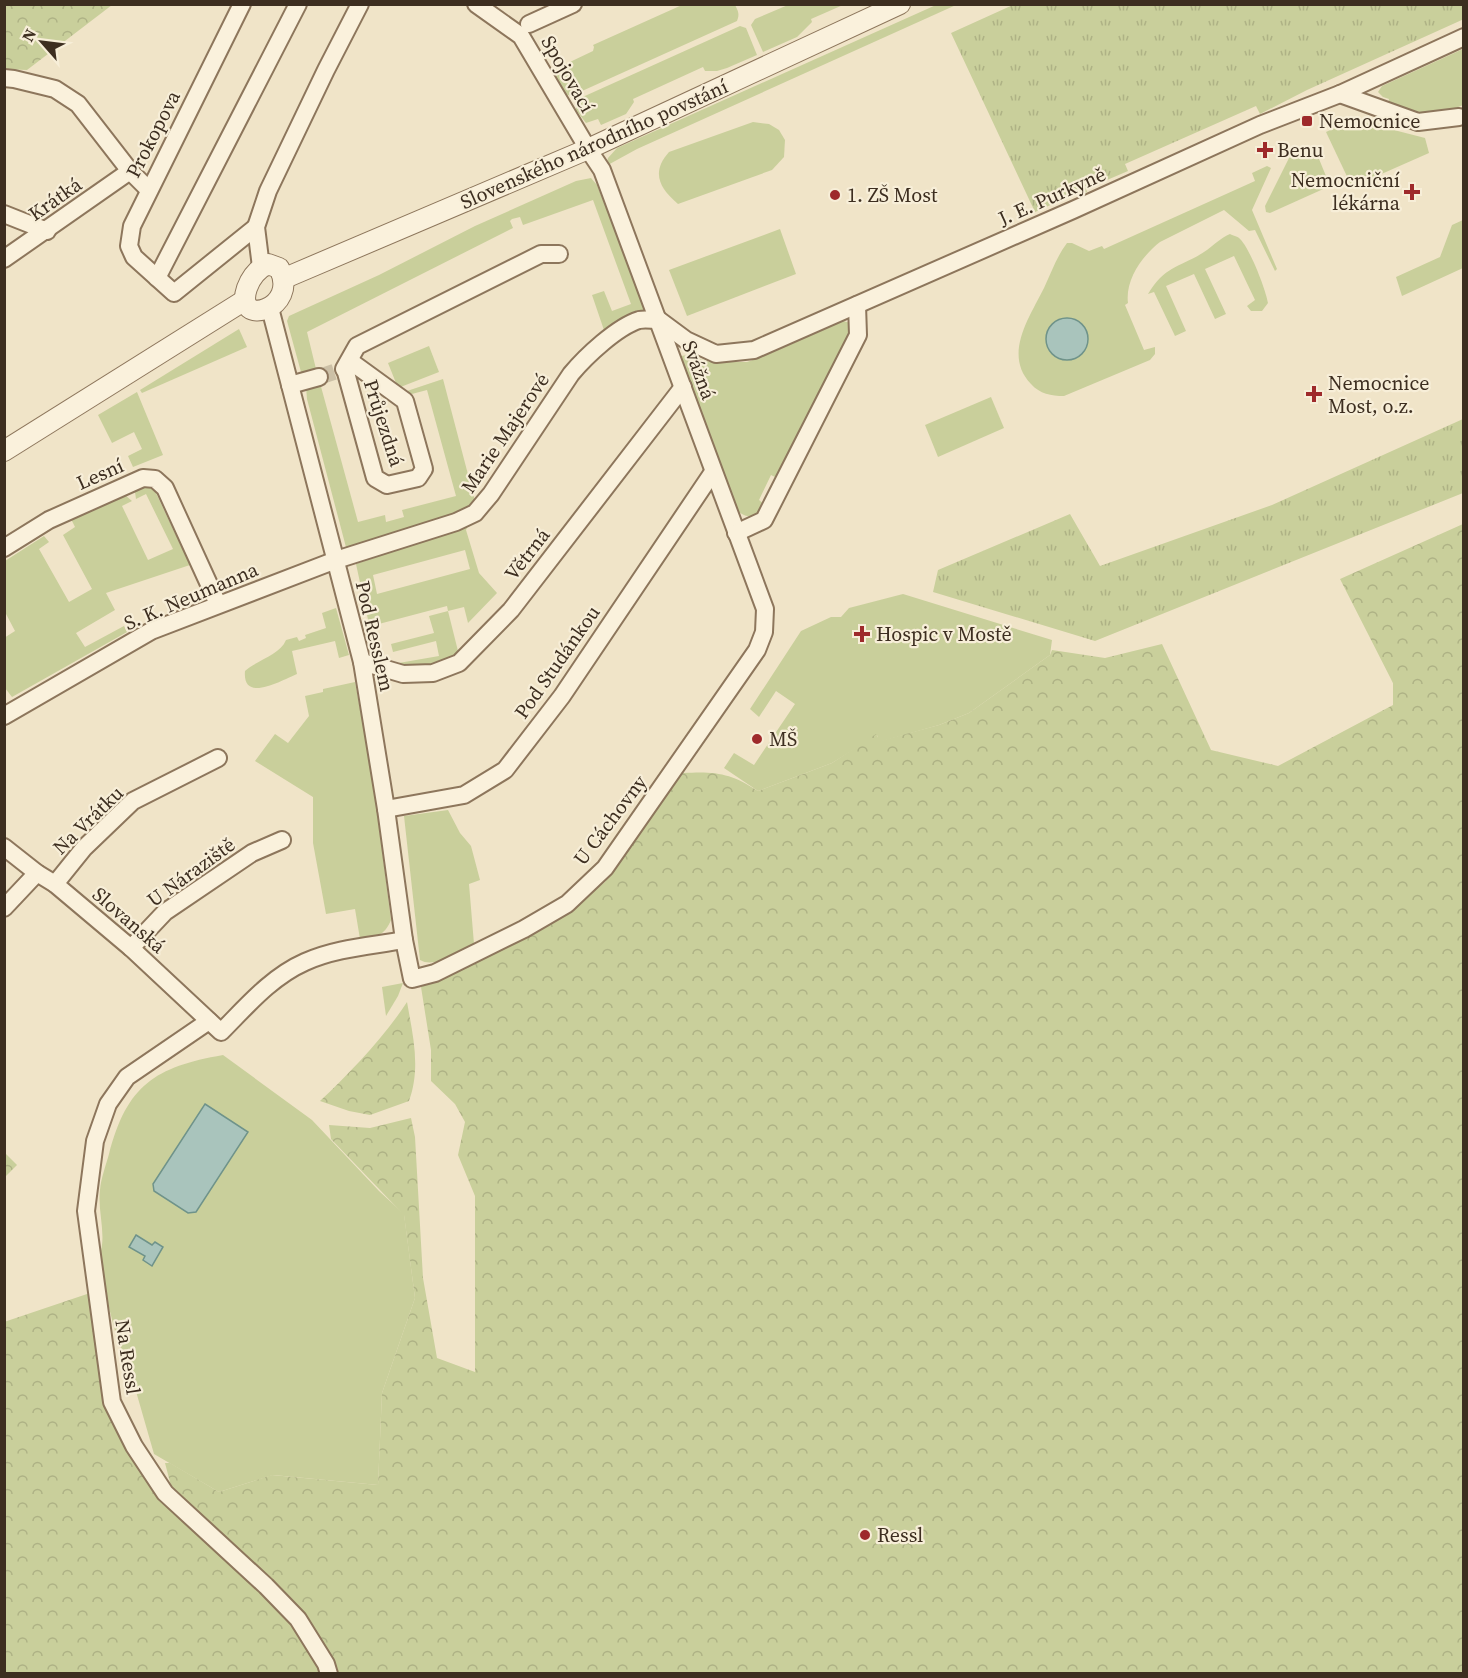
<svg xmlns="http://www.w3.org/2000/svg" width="1468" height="1678" viewBox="0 0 1468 1678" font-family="'Source Serif 4',serif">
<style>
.green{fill:#c9cf9b;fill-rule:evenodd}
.forest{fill:url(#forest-crowns)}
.park{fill:url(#park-tufts)}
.water{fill:#a9c4bc;stroke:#6f938a;stroke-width:1.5}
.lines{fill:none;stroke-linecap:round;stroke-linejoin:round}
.minor-tunnel{stroke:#ccc0a6;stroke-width:16;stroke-dasharray:16 8;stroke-linecap:butt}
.minor-casing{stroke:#8d765c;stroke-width:20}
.tertiary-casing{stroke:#8d765c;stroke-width:22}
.minor{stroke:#faf1dc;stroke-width:16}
.tertiary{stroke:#faf1dc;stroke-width:20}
.poi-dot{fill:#9e2a2b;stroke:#f7eed8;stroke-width:2}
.labels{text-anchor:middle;stroke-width:4.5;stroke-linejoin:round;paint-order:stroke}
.street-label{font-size:20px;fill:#3d2e20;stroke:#f7eed8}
.poi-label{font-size:20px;fill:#3d2e20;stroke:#f7eed8;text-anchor:start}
</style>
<defs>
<pattern id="forest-crowns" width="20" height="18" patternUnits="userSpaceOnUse" patternTransform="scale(1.5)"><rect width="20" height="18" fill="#c9cf9b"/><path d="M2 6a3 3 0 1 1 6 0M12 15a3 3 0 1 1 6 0" fill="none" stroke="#aeb285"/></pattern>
<pattern id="park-tufts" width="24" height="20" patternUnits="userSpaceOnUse" patternTransform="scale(1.5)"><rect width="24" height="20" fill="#c9cf9b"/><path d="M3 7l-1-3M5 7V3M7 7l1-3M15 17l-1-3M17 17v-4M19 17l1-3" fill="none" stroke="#aeb285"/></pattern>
</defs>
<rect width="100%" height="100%" fill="#f0e4c8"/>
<g class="green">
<path d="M 682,5 L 735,5 C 738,11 740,14 737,21 L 571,96 L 565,94 L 551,71 L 593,51 L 594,47 L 593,45 Z"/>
<polygon points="788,5 788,4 843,5 811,19 812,22 797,37 763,52 751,25 755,19"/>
<polygon points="936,5 956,5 637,149 606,166 608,158 617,148"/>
<polygon points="740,26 746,28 757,55 727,68 717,71 705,71 703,67 633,99 634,102 626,114 601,125 598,119 586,123 576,110 576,100"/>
<path d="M 1463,49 L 1463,105 C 1433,118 1418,113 1388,105 L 1389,99 L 1383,97 L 1378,92 L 1382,86 Z"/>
<polygon points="1359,121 1425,138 1429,153 1352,187 1326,132 1345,123"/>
<path d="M 753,122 L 769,124 L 779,130 L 785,140 L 784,157 L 772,170 L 678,204 C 659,188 651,172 669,152 Z"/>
<polygon points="1309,146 1315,149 1330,186 1270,213 1266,212 1265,206 1289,158"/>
<path d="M 1267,166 L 1271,168 L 1252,210 L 1277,269 L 1275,271 L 1255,230 L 1249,231 L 1224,210 L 1160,242 C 1142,256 1125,280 1128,303 L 1125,305 L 1144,350 L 1155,347 L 1155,354 L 1150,360 L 1064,396 C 1051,396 1040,394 1031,384 C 1003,355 1029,318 1044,288 C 1051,273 1057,256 1067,243 L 1072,243 L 1089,251 L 1102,246 L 1104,249 L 1255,181 L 1252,173 ZM 1081,323 C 1091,335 1089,349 1076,358 L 1046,336 L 1048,329 Z"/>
<polygon points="591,178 597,185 646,310 606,336 592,295 604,291 612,311 631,304 593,200 523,225 520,217 512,219 510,221 513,228 307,332 316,369 301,372 287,321 289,316 379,275 475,226 576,181"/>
<polygon points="1463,220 1463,268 1402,296 1396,277 1440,257 1452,225"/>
<polygon points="780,229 796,274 687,316 669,270"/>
<path d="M 1230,234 C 1232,235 1238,237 1239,238 C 1249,246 1266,290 1268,303 L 1262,311 L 1251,311 L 1247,306 L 1255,300 L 1234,256 L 1205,269 L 1226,314 L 1215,319 L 1194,274 L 1166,286 L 1186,331 L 1175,336 L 1154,292 L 1148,294 C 1166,264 1181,268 1207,250 C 1215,244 1221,238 1230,234 Z"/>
<path d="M 843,321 L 851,323 L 853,332 L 777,478 L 771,475 L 759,500 L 764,504 L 762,512 C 750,519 744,517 734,508 L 679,360 L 681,356 L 688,355 L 710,362 L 747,362 L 764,356 Z"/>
<polygon points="239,329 247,347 142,393 140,390"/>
<polygon points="429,346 439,372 398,388 388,363"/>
<polygon points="443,379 476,505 469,510 347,551 307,399 306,387 320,383 358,522 385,515 386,522 404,517 402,510 456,496 427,390 408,395 407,391"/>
<polygon points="137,392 163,455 133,467 128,456 142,449 134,432 112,443 98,415"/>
<polygon points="991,397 1004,428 938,457 925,425"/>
<polygon points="142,487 151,487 156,493 190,565 106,593 115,610 76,633 85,647 124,626 127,632 12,697 5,688 4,638 15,631 5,612 5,561 44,536 49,542 39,549 69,602 92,589 63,535 75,527 71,519 125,495 132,501 122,506 148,560 173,549 146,494 136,499 135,492"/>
<path d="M 468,526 L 466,530 L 479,573 L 497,593 L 468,623 L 464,607 L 448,611 L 459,655 C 435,671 403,677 377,661 L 356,564 ZM 465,550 L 470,569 L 377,594 L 373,575 ZM 447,606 L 448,611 L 429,616 L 434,633 L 391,644 L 393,652 L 436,641 L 439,656 L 393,664 L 384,660 L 375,625 Z"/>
<polygon points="903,594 1052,640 1050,655 969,713 939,725 879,742 877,735 832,763 758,791 724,768 734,753 754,765 795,704 776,691 759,717 750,709 801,631 831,617 841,617 849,608"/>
<path d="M 336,608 L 349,655 L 339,658 L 335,641 L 292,651 L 297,674 C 282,680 242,704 245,671 C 257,660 280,655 286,640 L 297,637 L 299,641 L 306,638 L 305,635 L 326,628 L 322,613 Z"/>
<path d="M 355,682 L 372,773 L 391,920 C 384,937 376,936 360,939 L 355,909 L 326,914 L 313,843 L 313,797 L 255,761 L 275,734 L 288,743 L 309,716 L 305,696 L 323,692 L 323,689 Z"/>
<path d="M 448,810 L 460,833 L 471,846 L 480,880 L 469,884 L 474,944 C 460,951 435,969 420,960 L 404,816 Z"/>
<polygon points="403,983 398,996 386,1016 382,987"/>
<path d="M 223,1055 L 312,1120 L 379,1191 L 404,1214 L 415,1298 L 382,1393 L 378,1485 L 273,1475 L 219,1492 L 154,1454 L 129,1367 L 118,1341 L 130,1338 L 128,1328 L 115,1331 L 97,1261 C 109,1239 97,1214 100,1190 C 101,1178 106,1165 109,1154 C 127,1085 155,1067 223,1055 Z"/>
</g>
<g class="forest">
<polygon points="4,5 5,4 112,5 27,70 5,69"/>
<path d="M 1463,524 L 1463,1673 L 334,1673 L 302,1616 L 171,1486 L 165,1463 L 170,1463 L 219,1492 L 272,1475 L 378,1485 L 382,1393 L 415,1298 L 404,1215 L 331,1139 L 329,1125 L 370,1128 L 411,1118 L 415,1137 L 423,1278 L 437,1358 L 475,1372 L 475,1196 L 458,1155 L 465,1122 L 455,1104 L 431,1081 L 431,1050 L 421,987 L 567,913 L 605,882 L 683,773 C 715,771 731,773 758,791 L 832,763 L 876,734 L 880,741 L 939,725 L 969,713 L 1050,655 L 1052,650 L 1105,658 L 1162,644 L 1211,750 L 1278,766 L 1393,705 L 1393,683 L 1340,579 Z"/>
<path d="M 407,1002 C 413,1036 421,1068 409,1101 L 370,1115 L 349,1111 L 320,1101 C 350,1073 385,1036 407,1002 Z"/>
<polygon points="5,1153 17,1165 5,1177"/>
<polygon points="90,1293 111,1409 147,1479 296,1620 325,1673 5,1673 4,1322"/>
</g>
<g class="park">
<polygon points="1015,4 1463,4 1464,19 1307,90 1260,114 1256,106 1125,164 1128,171 1086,189 1087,192 1079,195 1077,193 1035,212 951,33"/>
<polygon points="1463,419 1463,493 1095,641 933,592 938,570 1070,514 1100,566 1272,505"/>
</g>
<g class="water">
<circle cx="1067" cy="339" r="21"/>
<polygon points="205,1104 248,1132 196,1212 188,1213 154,1191 153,1184"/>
<polygon points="136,1235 152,1245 155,1242 163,1247 152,1266 143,1260 145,1256 129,1247"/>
</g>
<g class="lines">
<polyline class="minor-tunnel" points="319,377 337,371"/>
<defs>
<g id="minor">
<polyline points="242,4 132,226 129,246 134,257 174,293 256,227"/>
<polyline points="529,24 573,4"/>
<polyline points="4,78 14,79 55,89 78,104 130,171 149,190"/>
<polyline points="1340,94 1418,122 1459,117"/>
<polyline points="4,214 47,231"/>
<polyline points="4,259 130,171"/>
<polyline points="261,267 256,227 268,191 326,70 360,4"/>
<polyline points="157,278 298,4"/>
<polyline points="270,308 362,662 386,809 404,940 412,979 435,973 524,929 567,904 605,868 757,650 764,632 765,609 602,170 588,149 521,36 476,4"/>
<polyline points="659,320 686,340 716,354 754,350 1073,210 1260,125 1340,94 1464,37"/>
<polyline points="344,369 357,346 541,254 559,254"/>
<polyline points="345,369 375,478 387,485 418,478 424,469 405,401 350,361"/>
<polyline points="290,385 319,377"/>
<polyline points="736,533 764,520 858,335 857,305"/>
<polyline points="4,548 49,520 143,478 155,479 165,488 218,604"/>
<polyline points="362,662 403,674 433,673 459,663 511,610 683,387"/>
<path d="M 4,716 L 151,631 L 336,560 L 456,522 L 475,513 L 491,494 L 571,374 C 586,356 617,327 639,320 C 645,319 652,320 658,320"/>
<polyline points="386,809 464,795 505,770 562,696 713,472"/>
<path d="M 4,847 L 37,873 L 55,884 L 131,948 L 221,1032 C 246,1007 271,977 305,962 C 336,948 371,946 404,940"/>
<polyline points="55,884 84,848 133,801 218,758"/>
<polyline points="4,908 37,873"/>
<polyline points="131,948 165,912 252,853 282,840"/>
<polyline points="209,1021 127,1077 108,1104 95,1141 86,1211 112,1402 134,1446 165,1493 266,1586 298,1619 326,1664 329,1674"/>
</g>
<g id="tertiary">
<path d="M 268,264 L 279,268 C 301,309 233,329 247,288 C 251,277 257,269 268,264 Z"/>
<polyline points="285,278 588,149 900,4"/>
<polyline points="4,451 245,300"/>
</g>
</defs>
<use href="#minor" class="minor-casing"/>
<use href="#tertiary" class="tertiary-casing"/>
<use href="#minor" class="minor"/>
<use href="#tertiary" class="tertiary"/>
</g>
<g class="poi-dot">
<rect x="1301" y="115" width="12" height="12" rx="3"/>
<path d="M1262 141h6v6h6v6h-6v6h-6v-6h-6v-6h6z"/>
<path d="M1409 183h6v6h6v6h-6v6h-6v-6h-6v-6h6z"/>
<circle cx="835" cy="195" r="6"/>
<path d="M1311 385h6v6h6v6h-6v6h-6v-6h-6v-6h6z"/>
<path d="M859 625h6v6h6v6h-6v6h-6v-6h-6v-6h6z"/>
<circle cx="757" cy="739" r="6"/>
<circle cx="865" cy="1535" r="6"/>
</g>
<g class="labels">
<g class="street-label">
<text transform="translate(568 74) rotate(60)" y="7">Spojovací</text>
<text transform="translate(153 134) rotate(-63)" y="7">Prokopova</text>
<text transform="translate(594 144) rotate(-24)" y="7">Slovenského národního povstání</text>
<text transform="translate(1052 196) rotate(-24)" y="7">J. E. Purkyně</text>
<text transform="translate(55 199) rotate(-35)" y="7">Krátká</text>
<text transform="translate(699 370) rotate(70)" y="7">Svážná</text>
<text transform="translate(384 423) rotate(72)" y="7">Průjezdná</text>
<text transform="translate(505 433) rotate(-56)" y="7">Marie Majerové</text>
<text transform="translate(100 474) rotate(-24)" y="7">Lesní</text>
<text transform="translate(527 554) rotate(-52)" y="7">Větrná</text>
<text transform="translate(191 596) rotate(-23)" y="7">S. K. Neumanna</text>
<text transform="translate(375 636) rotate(77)" y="7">Pod Resslem</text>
<text transform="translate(557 662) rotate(-55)" y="7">Pod Studánkou</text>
<text transform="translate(88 820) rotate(-44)" y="7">Na Vrátku</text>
<text transform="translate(610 820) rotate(-53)" y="7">U Cáchovny</text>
<text transform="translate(191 872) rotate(-36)" y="7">U Náraziště</text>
<text transform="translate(129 920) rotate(41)" y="7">Slovanská</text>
<text transform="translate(128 1357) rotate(81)" y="7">Na Ressl</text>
</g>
<g class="poi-label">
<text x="1319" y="128">Nemocnice</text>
<text x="1277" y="157">Benu</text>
<text x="1400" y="187" text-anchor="end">Nemocniční<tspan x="1400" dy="23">lékárna</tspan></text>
<text x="847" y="202">1. ZŠ Most</text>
<text x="1328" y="390">Nemocnice<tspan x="1328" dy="23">Most, o.z.</tspan></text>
<text x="876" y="641">Hospic v Mostě</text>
<text x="769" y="746">MŠ</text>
<text x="877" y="1542">Ressl</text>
</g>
</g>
<rect width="1468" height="1678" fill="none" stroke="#3d2e20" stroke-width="12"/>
<g transform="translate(42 42) rotate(298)" stroke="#f7eed8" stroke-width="4.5" paint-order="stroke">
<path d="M0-4.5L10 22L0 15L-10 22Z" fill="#3d2e20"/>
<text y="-9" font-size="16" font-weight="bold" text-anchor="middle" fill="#3d2e20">N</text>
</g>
</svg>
